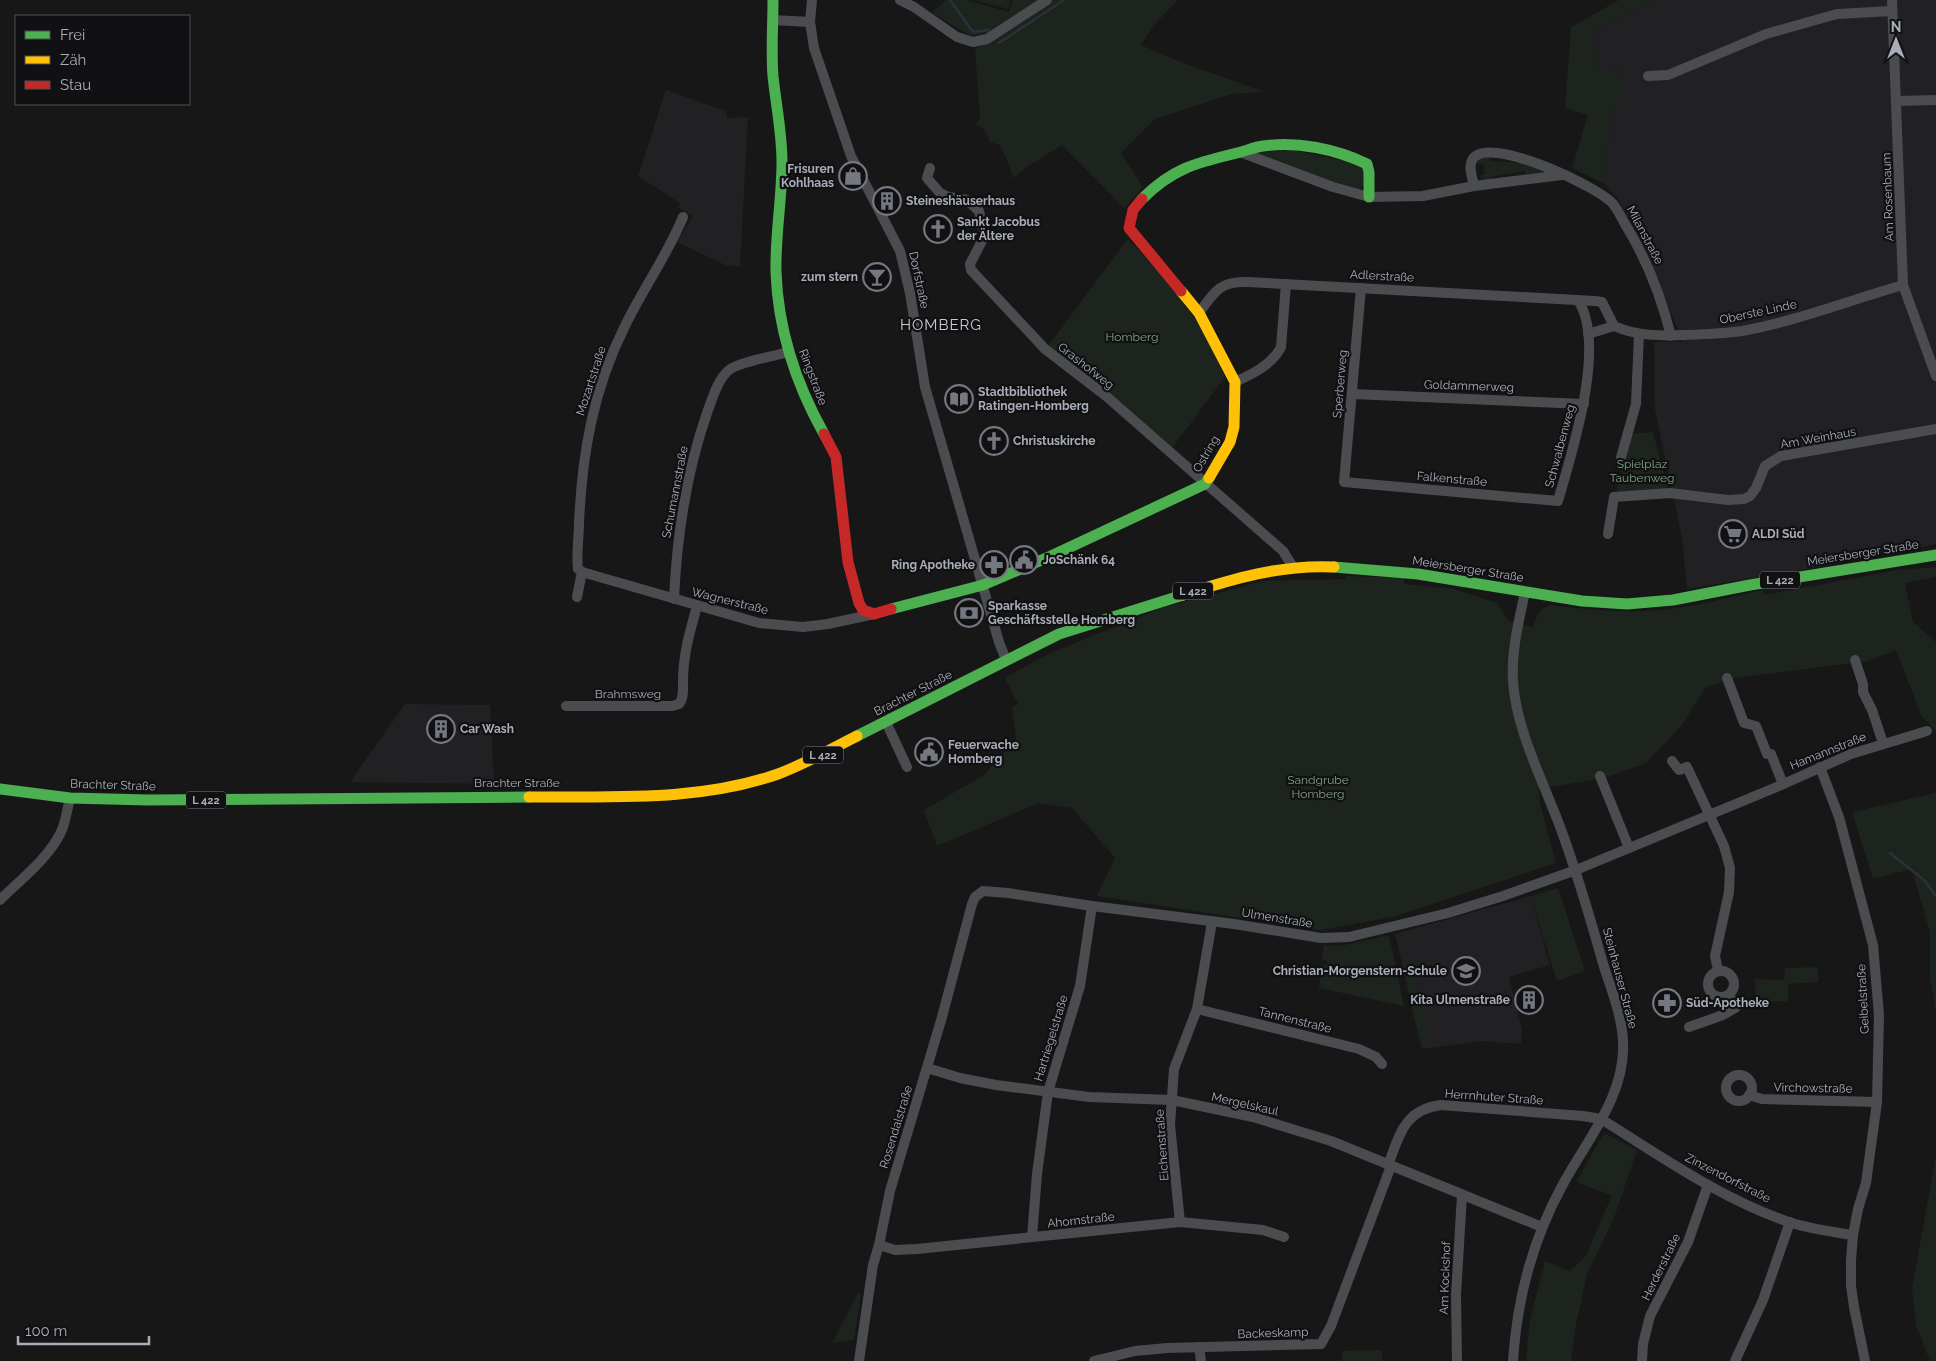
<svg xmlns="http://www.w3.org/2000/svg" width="1936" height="1361" viewBox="0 0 1936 1361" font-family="Raleway,sans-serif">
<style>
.built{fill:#212123}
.green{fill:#1d241e}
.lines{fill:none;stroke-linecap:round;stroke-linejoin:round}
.stream{stroke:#2a3239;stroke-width:2.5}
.street{stroke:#4b4c50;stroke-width:10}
.fast{stroke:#4caf50;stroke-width:11}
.slow{stroke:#ffc107;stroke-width:11}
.jam{stroke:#c62828;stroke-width:11}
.labels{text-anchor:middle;stroke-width:4.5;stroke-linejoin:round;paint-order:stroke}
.shield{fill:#111113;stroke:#7b7e86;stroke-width:1}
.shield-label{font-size:11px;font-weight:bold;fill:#a8adb8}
.poi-label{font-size:12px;font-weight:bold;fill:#a8adb8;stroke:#111113;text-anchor:start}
.street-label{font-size:12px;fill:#a8adb8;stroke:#111113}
.park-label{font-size:12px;fill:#7fa381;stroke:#111113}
.quarter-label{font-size:15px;letter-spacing:1px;fill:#c9ccd4;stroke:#111113}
</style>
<rect width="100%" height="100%" fill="#171717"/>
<g class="built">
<polygon points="1656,0 1936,0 1936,544 1791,572 1687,589 1682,538 1655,410 1654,342 1683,342 1648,259 1618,198 1603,183 1612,114 1615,103 1627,81 1617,70 1609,68 1605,72 1600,70 1592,32 1633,10"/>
<polygon points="666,90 726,111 727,118 748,117 740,267 725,265 677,242 693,216 678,207 680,203 638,176"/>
<polygon points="405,704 490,705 494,784 350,782"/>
<polygon points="1530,896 1550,965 1509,977 1522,1030 1521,1044 1481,1041 1422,1049 1395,934"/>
</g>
<g class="green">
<polygon points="946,0 965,0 1009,12 1013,0 1039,0 986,33 971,36 932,13"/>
<polygon points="974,0 1010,0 1008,9"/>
<path d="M 1050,0 L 1178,0 L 1153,26 L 1141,45 L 1178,61 L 1265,92 L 1232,94 L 1155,119 L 1121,153 L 1143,187 L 1124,208 L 1062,145 L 1030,165 L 1013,178 L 1008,163 L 1000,145 L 990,142 C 987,135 984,126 976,125 L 980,117 L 975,50 Z"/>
<polygon points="1619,0 1656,0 1633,10 1592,32 1600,70 1605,71 1609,68 1616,70 1628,81 1615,103 1612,114 1603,183 1572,168 1588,115 1565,108 1571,27"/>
<polygon points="1291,150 1363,164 1365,184 1357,190 1251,153"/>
<polygon points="1480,158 1489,158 1490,161 1524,163 1548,171 1526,174 1525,171 1491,177 1491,180 1482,179 1479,176 1485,174 1483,163 1475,164"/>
<path d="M 1128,239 C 1160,273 1214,333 1225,377 L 1172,448 L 1048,346 Z"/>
<polygon points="1653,432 1668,490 1616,494 1630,434"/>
<path d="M 1936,567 L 1936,577 L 1905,583 L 1913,622 L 1936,642 L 1936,732 L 1921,715 L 1896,650 L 1868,661 L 1735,678 L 1706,687 L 1682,725 L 1646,763 L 1605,778 L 1539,789 L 1540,803 L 1556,863 L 1393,917 L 1320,930 L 1097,896 L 1115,858 L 1072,808 L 1039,803 L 937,846 L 924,810 L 984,775 L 1016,739 L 1012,708 L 1018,704 L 1005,678 L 1048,654 L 1164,607 L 1263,581 L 1346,579 L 1347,576 L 1404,578 L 1404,584 L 1454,589 L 1497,603 L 1509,621 L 1533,627 C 1536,616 1540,608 1551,605 C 1582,609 1613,612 1644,611 C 1684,610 1724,598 1762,590 L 1765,595 L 1898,570 Z"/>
<polygon points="1936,793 1936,1014 1930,976 1930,933 1912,869 1873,879 1852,812"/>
<polygon points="1558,888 1585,971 1557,981 1530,896"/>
<polygon points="1389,935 1404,1006 1319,988 1321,966 1327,964 1327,961 1322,959 1324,945 1340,946"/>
<polygon points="1818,967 1818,982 1788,984 1788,1001 1755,1002 1755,979 1784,980 1785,968"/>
<polygon points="1415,977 1431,1047 1422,1049 1405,979"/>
<polygon points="1604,1133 1637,1150 1614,1218 1587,1274 1576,1325 1571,1361 1526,1361 1530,1320 1545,1261 1570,1271 1586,1256 1609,1202 1611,1195 1576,1182"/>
<polygon points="1936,1155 1936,1361 1930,1361 1916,1325 1912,1289"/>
<polygon points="858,1293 861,1293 854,1340 832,1343"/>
<polygon points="1382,1350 1382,1361 1342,1361 1342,1351"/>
</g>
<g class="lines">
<g class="stream">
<polyline points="950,0 973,32 989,30"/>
<polyline points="999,43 1064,0"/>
<polyline points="1890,853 1924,880 1936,896"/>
</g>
<g class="street">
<polyline points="812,0 810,22 814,48 851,156 900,251 910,293 925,387 999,642 1006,660"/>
<polyline points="900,0 914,7 957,37 973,42 987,39 1047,0"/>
<polyline points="1892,0 1903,285 1936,376"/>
<polyline points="773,20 810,22"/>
<polyline points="1648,76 1668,75 1766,34 1837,14 1892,11"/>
<polyline points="1897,101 1936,100"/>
<polyline points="1240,152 1333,187 1369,197 1423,196 1474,186 1562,175"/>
<polyline points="930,168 927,178 940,193 949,197 967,200 979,211 985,235 970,264 971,270 1045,349 1106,396 1283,551 1293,567"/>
<path d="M 1474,186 C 1473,179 1468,168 1472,160 C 1486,133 1599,187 1613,204 C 1618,210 1621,217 1625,224 C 1646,258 1661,296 1671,336"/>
<path d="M 683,217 C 667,256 642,290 624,328 C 593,390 582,455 579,523 C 579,538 576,554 578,569 L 582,572 L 759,623 L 803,627 L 828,624 L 874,614"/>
<path d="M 1361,288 L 1344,482 L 1558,501 C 1572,452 1607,345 1578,300"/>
<path d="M 1199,313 C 1214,292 1220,281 1247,282 L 1595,301 L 1602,302 L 1614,326"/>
<path d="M 1614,326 C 1636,336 1661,336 1685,335 C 1704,334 1723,334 1742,331 C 1797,321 1850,300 1903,285"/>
<polyline points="1588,334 1614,326"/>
<path d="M 1235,382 C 1252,374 1272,365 1281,347 L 1286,284"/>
<polyline points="1353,394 1584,404"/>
<polyline points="1621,457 1636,404 1639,334"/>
<polyline points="1608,534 1614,497 1670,493 1728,500 1744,499 1750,496 1756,488 1765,466 1781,456 1936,429"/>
<polyline points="577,597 582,572"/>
<path d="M 674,599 C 677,533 686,472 708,410 C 713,397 718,379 729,370 C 739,362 775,356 788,352"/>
<polyline points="1855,660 1863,684 1863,692 1872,710 1883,743"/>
<polyline points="1727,678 1744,723 1756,726 1767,754 1771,754 1783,784"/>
<path d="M 566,706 L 672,706 L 679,704 C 684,698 683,689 683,681 C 683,655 690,631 697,606"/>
<polyline points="886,722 907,767"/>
<polyline points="1672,761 1679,770 1687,767 1724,846 1730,868 1729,892 1715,956 1718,970"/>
<polyline points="1820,767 1839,817 1873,945 1879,1015 1877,1102 1866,1183 1858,1209 1853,1235 1851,1260 1851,1286 1854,1307 1865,1361"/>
<polyline points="1600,776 1629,848"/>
<path d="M 0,900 C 20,880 48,859 61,832 C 66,822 67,809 70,798"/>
<circle cx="1721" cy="984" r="13"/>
<polyline points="1197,1009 1359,1049 1376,1057 1382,1064"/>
<polyline points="1689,1027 1723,1015 1735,1008 1729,994"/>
<polyline points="927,1068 960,1078 996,1085 1089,1097 1172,1100 1253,1117 1331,1141 1542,1227"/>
<circle cx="1739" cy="1088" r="13"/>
<polyline points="1749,1095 1762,1099 1877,1102"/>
<path d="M 1388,1165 C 1400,1134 1404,1110 1441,1105 L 1583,1116 L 1601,1119 C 1661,1156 1721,1199 1789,1222 C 1810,1229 1832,1232 1853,1235"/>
<polyline points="1180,1222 1170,1125 1174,1069 1197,1009 1212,922"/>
<polyline points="1032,1237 1037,1174 1048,1092 1080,986 1092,906"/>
<polyline points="879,1245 895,1250 917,1249 1180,1222 1263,1230 1284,1237"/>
<polyline points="1199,1347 1201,1361"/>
<polyline points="859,1361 873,1265 879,1245 890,1191 942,1017 972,904 975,897 983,891 1008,893 1092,906 1234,924 1321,938 1349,937 1448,913 1503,896 1576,870 1779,786 1851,754 1927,731"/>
<polyline points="1094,1361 1135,1351 1167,1348 1321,1344 1331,1326 1391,1166"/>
<polyline points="1457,1361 1456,1295 1462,1195"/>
<path d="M 1513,1361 C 1517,1299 1532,1241 1562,1186 C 1586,1141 1626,1096 1623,1042 C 1622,1014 1610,987 1602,960 C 1589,914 1576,869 1559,824 C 1542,779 1516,729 1513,681 C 1511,651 1519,621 1525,592"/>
<polyline points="1642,1361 1643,1344 1650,1316 1688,1242 1708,1185"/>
<polyline points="1735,1361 1763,1300 1790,1222"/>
</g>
<g class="fast">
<path d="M 773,0 C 773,25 771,51 773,76 C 776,105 782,133 782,162 C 782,199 775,236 776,272 C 778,330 796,384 824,434"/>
<path d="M 1142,199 C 1173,168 1196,163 1237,153 C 1246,151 1254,147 1263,146 C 1297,141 1336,149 1367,164 L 1369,172 L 1369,197"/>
<polyline points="1334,567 1418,574 1582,601 1627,604 1673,600 1750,585 1936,555"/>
<polyline points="891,609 983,585 1051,556 1205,484 1209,478"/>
<polyline points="857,736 1059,634 1183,595"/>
<polyline points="0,789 70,798 148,800 529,797"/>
</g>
<g class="slow">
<polyline points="1181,291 1199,313 1235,382 1234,427 1230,442 1209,478"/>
<path d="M 1183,595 C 1232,579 1282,564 1334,567"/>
<path d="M 529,797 C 613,796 698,802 778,774 C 805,764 831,749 857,736"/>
</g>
<g class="jam">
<polyline points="1142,199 1133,210 1129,228 1181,291"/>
<polyline points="824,434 836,457 848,562 859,603 863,610 874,614 891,609"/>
</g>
</g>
<defs>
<symbol id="shop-ring" viewBox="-11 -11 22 22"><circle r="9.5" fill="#111113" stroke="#757880" stroke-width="1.5"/><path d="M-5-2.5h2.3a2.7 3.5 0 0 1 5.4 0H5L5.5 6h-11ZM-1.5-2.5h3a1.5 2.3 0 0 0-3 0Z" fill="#757880"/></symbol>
<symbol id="building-ring" viewBox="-11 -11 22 22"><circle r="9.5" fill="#111113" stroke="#757880" stroke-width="1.5"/><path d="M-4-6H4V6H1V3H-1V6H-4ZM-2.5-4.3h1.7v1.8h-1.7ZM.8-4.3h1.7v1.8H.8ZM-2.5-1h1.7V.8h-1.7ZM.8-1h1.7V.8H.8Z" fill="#757880"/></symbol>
<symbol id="church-ring" viewBox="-11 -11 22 22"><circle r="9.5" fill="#111113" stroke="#757880" stroke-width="1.5"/><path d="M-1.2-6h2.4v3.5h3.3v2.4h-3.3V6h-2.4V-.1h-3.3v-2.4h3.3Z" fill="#757880"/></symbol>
<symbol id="bar-ring" viewBox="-11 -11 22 22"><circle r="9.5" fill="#111113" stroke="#757880" stroke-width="1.5"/><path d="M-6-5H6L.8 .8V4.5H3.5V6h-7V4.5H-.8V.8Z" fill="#757880"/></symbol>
<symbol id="library-ring" viewBox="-11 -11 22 22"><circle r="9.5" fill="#111113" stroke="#757880" stroke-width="1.5"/><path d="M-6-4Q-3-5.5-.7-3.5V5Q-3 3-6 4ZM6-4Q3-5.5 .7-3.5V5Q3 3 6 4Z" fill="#757880"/></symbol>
<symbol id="supermarket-ring" viewBox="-11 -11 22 22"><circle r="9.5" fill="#111113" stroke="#757880" stroke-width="1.5"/><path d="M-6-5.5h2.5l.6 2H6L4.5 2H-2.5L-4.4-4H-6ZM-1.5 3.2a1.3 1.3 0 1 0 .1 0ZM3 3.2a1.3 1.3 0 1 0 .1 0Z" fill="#757880"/></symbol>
<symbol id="civic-ring" viewBox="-11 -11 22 22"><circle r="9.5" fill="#111113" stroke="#757880" stroke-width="1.5"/><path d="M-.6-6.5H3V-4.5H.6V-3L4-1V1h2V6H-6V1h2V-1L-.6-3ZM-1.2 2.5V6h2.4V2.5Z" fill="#757880"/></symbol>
<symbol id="pharmacy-ring" viewBox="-11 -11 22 22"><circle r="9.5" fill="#111113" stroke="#757880" stroke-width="1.5"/><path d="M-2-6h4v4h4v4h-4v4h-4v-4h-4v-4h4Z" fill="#757880"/></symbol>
<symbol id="bank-ring" viewBox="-11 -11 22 22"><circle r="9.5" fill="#111113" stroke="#757880" stroke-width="1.5"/><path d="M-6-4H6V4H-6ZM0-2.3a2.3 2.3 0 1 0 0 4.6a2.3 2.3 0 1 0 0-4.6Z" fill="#757880"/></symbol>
<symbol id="school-ring" viewBox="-11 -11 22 22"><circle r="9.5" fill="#111113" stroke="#757880" stroke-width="1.5"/><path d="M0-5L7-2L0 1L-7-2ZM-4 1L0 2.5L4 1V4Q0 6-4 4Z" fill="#757880"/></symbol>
</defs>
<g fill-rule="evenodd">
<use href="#shop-ring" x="837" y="160" width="32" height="32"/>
<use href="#building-ring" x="871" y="185" width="32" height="32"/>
<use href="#church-ring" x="922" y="213" width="32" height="32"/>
<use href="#bar-ring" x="861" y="261" width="32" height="32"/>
<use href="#library-ring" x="943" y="383" width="32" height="32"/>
<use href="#church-ring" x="978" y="425" width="32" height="32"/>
<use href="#supermarket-ring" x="1717" y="518" width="32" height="32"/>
<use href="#civic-ring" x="1008" y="544" width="32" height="32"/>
<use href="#pharmacy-ring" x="978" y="549" width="32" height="32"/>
<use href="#bank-ring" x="953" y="597" width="32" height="32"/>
<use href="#building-ring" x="425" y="713" width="32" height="32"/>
<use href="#civic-ring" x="913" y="736" width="32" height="32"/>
<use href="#school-ring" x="1450" y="955" width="32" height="32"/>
<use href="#building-ring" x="1513" y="984" width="32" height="32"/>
<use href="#pharmacy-ring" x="1651" y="987" width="32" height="32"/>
</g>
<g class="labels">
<g class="shield">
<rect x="1760" y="571.5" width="40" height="17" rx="4"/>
<rect x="1173" y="582.5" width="40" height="17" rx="4"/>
<rect x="803" y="746.5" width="40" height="17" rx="4"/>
<rect x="186" y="791.5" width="40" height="17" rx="4"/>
</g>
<g class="shield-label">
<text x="1780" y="584">L 422</text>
<text x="1193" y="595">L 422</text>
<text x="823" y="759">L 422</text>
<text x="206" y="804">L 422</text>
</g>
<g class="poi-label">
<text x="834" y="173" text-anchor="end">Frisuren<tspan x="834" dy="14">Kohlhaas</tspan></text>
<text x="906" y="205">Steineshäuserhaus</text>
<text x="957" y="226">Sankt Jacobus<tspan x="957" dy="14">der Ältere</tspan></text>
<text x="858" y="281" text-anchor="end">zum stern</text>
<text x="978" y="396">Stadtbibliothek<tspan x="978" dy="14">Ratingen-Homberg</tspan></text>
<text x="1013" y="445">Christuskirche</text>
<text x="1752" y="538">ALDI Süd</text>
<text x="1043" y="564">JoSchänk 64</text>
<text x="975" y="569" text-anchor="end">Ring Apotheke</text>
<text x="988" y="610">Sparkasse<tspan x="988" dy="14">Geschäftsstelle Homberg</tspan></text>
<text x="460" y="733">Car Wash</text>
<text x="948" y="749">Feuerwache<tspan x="948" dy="14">Homberg</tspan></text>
<text x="1447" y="975" text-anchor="end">Christian-Morgenstern-Schule</text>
<text x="1510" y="1004" text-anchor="end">Kita Ulmenstraße</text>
<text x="1686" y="1007">Süd-Apotheke</text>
</g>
<g class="street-label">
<text transform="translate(1888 197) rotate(-92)" y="4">Am Rosenbaum</text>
<text transform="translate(1645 235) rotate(62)" y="4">Milanstraße</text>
<text transform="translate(1382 276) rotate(3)" y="4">Adlerstraße</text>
<text transform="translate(919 280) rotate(78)" y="4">Dorfstraße</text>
<text transform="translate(1758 312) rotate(-12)" y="4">Oberste Linde</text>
<text transform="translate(1086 366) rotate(38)" y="4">Grashofweg</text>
<text transform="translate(813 377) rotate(69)" y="4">Ringstraße</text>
<text transform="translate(591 381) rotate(-72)" y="4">Mozartstraße</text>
<text transform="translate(1340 384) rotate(-85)" y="4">Sperberweg</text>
<text transform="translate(1469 386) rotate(2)" y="4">Goldammerweg</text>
<text transform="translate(1818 438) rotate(-10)" y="4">Am Weinhaus</text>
<text transform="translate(1560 446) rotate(-75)" y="4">Schwalbenweg</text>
<text transform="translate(1206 454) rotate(-60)" y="4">Ostring</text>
<text transform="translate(1452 479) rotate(5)" y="4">Falkenstraße</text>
<text transform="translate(675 492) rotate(-79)" y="4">Schumannstraße</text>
<text transform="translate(1863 553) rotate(-9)" y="4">Meiersberger Straße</text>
<text transform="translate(1468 569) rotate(9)" y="4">Meiersberger Straße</text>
<text transform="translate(730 601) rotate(14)" y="4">Wagnerstraße</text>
<text transform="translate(913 693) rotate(-27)" y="4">Brachter Straße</text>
<text x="628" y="698">Brahmsweg</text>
<text transform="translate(1828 751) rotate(-22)" y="4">Hamannstraße</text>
<text x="517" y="787">Brachter Straße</text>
<text transform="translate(113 785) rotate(2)" y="4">Brachter Straße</text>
<text transform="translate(1277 918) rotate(9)" y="4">Ulmenstraße</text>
<text transform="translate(1620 978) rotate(75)" y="4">Steinhauser Straße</text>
<text transform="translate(1863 999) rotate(-93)" y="4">Geibelstraße</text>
<text transform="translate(1295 1020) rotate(14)" y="4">Tannenstraße</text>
<text transform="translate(1051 1038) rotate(-73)" y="4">Hartriegelstraße</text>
<text transform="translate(1813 1088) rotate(1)" y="4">Virchowstraße</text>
<text transform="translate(1494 1097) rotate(4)" y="4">Herrnhuter Straße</text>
<text transform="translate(1245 1104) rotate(13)" y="4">Mergelskaul</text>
<text transform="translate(896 1127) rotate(-73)" y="4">Rosendalstraße</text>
<text transform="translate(1162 1145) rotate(-94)" y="4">Eichenstraße</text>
<text transform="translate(1728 1178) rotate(27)" y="4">Zinzendorfstraße</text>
<text transform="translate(1081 1220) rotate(-6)" y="4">Ahornstraße</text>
<text transform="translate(1661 1267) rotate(-64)" y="4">Herderstraße</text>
<text transform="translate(1445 1278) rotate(-88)" y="4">Am Kockshof</text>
<text transform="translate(1273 1333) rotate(-2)" y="4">Backeskamp</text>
</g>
<g class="park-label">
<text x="1132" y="341">Homberg</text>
<text x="1642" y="468">Spielplaz<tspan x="1642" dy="14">Taubenweg</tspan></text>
<text x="1318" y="784">Sandgrube<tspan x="1318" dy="14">Homberg</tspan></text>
</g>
<g class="quarter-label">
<text x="941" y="330">HOMBERG</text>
</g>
</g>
<rect x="15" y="15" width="175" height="90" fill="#111113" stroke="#4d4f55"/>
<rect x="25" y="31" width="25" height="8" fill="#4caf50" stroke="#4d4f55"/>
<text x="60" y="40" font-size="15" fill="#a8adb8">Frei</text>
<rect x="25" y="56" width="25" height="8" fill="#ffc107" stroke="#4d4f55"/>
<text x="60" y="65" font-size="15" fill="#a8adb8">Zäh</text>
<rect x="25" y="81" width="25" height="8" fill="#c62828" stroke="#4d4f55"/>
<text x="60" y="90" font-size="15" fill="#a8adb8">Stau</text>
<g transform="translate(1896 40)" stroke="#111113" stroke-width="4" paint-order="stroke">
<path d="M0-4L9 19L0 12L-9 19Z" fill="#a8adb8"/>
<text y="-8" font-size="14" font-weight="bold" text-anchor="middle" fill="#a8adb8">N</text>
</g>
<path d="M18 1336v8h131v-8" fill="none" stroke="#a8adb8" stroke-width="2.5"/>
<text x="25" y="1336" font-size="15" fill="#a8adb8" stroke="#111113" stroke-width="4" paint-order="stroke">100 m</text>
</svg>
